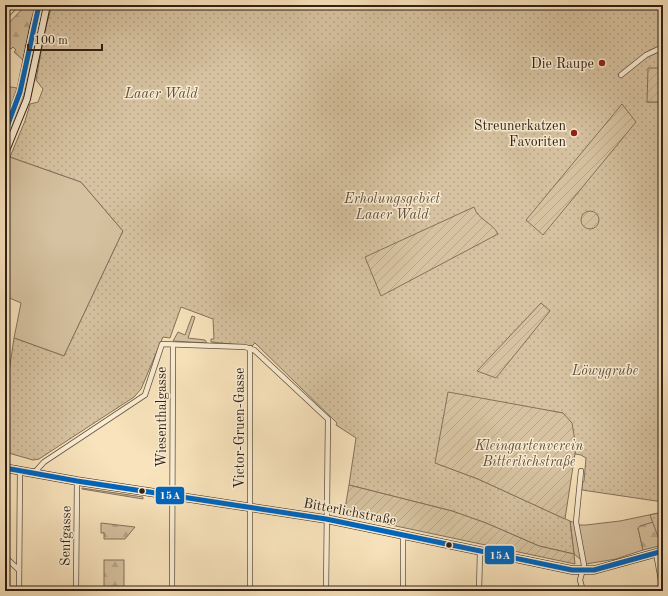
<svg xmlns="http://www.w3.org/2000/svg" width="668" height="596" viewBox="0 0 668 596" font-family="'Old Standard TT',serif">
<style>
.grass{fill:#d6c2a0;stroke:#83725c}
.forest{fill:url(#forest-firs);stroke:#83725c}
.park{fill:url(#park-dots);stroke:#83725c}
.garden{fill:url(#garden-furrows);stroke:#83725c}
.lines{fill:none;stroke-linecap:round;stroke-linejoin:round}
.street-casing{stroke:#625240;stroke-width:6}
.secondary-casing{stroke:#302117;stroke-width:8}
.primary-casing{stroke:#302117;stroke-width:9}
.street{stroke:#faedd3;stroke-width:4.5}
.secondary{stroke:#faedd3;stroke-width:6}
.primary{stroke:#f8e3bc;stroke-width:7}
.bus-1-casing{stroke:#faedd3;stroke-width:8}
.bus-1{stroke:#0065bd;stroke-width:5}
.poi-dot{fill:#8f2418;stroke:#faedd3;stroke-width:1.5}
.bus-dot{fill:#302117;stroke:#faedd3;stroke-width:1.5}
.labels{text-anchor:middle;stroke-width:3;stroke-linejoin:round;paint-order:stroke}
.poi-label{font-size:14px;fill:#302117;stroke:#faedd3;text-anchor:end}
.park-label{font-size:14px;font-style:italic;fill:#625140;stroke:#faedd3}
.street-label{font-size:14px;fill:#302117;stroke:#faedd3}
.line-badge{stroke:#faedd3;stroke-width:1.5}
.badge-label{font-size:11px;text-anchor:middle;font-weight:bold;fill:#fff}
</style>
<defs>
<pattern id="forest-firs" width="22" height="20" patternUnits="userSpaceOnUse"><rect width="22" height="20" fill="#d6c2a0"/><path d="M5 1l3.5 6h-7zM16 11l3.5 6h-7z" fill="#b8a689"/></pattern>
<pattern id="park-dots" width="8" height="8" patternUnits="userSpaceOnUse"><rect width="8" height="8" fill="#d6c2a0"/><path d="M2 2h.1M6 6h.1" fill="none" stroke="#b8a689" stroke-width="1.8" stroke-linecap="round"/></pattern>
<pattern id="garden-furrows" width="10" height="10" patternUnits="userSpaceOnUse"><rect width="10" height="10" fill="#d6c2a0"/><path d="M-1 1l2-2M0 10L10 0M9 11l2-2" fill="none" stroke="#b8a689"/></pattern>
</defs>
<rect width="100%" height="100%" fill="#f8e3bc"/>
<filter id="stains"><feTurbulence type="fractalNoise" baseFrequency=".005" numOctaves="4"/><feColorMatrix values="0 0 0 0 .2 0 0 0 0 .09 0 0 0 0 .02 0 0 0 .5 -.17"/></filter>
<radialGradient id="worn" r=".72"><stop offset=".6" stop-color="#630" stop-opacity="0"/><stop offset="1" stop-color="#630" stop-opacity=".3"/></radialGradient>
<g class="grass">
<polygon points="35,32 36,37 23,102 5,145 5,140 24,88"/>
<polygon points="10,157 81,182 123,231 64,356 14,338 21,303 5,296 5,168"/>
<polygon points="663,512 663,519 638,528 643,550 616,559 586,564 574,554 570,521 580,525 586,525 620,521"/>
</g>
<g class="forest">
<polygon points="26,5 36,5 23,60 14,52 16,50 13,47 11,49 5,44 5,27"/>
<polygon points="5,86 17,88 5,123"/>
<polygon points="192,316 195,317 188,338 205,340 207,343 173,341 178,332 185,335"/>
<polygon points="82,488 143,497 143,499 82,489"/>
<polygon points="663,519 663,545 643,550 638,528 640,526"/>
<polygon points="101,523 135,527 125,539 104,539 104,533 101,533"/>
<rect x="104" y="560" width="20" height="28"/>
</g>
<g class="park">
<polygon points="52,5 663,5 663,68 647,102 662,102 663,502 582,490 582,484 584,481 586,458 581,455 575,454 576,447 563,413 544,410 436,463 478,479 570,521 574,554 539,546 486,523 452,511 349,485 356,438 336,425 337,423 255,343 252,346 211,342 211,339 214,339 213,319 181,307 170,338 163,337 141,389 134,397 39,459 33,460 5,452 5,399 14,338 64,356 123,231 81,182 10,157 25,121 30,104 38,102 43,89 36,80 45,30"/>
<polygon points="663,512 663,544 661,545 650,515"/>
</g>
<g class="garden">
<polygon points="663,62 663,139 661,139 662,102 647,102 648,68 663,68"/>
<polygon points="622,104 636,122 543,235 526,220"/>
<path d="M 474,207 C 478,220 492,222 498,234 L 381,296 L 365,257 Z"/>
<circle cx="590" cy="220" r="9"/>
<polygon points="541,303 550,311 496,378 477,371"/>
<polygon points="448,392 563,413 572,423 576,447 565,519 478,479 435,463"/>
<polygon points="349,485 452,511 486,523 539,546 574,554 575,564 344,515"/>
</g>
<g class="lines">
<defs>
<g id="street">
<polyline points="5,17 16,5"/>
<polyline points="621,75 646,55 663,47"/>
<polyline points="250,348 250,591"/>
<polyline points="581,471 576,522 584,565 580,580 583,591"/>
<polyline points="34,473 44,462 145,395 162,344 245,347 254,350 328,419 326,591"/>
<polyline points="656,553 663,591"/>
<polyline points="5,557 19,570"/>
<polyline points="19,591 20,471"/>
<polyline points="76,591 77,481"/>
<polyline points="172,591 173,345"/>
<polyline points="403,591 403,535"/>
<polyline points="479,591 480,552"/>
</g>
<g id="secondary">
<polyline points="5,132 20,92 33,28 39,5"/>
<polyline points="5,153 27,99 47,5"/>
</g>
<polyline id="primary" points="5,468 77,481 326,519 572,570 594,570 663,551"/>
</defs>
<use href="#street" class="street-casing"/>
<use href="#secondary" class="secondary-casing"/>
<use href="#primary" class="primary-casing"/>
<use href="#street" class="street"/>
<use href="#secondary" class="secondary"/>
<use href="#primary" class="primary"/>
<defs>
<g id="bus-1">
<polyline points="5,132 20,92 39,5"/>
<polyline points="5,468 77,481 326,519 572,570 594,570 663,551"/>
</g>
</defs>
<use href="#bus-1" class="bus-1-casing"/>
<use href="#bus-1" class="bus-1"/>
</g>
<g class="poi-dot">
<circle cx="602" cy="63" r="4"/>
<circle cx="574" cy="133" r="4"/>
</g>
<g class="bus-dot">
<circle cx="142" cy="491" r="3.5"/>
<circle cx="449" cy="545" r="3.5"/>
</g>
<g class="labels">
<g class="poi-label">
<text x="594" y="68">Die Raupe</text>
<text x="566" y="130">Streunerkatzen<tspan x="566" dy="16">Favoriten</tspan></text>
</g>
<g class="park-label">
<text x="161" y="98">Laaer Wald</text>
<text x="392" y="203">Erholungsgebiet<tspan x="392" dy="16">Laaer Wald</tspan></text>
<text x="605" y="375">Löwygrube</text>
<text x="529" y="450">Kleingartenverein<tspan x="529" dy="16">Bitterlichstraße</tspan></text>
</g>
<g class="street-label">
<text transform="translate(161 417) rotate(-90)" y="5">Wiesenthalgasse</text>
<text transform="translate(239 428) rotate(-90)" y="5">Victor-Gruen-Gasse</text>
<text transform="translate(350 511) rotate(11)" y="5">Bitterlichstraße</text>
<text transform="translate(65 536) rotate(-89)" y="5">Senfgasse</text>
</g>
</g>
<g class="line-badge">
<rect x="155" y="486" width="30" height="19" rx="4" fill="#0065bd"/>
<rect x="484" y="545" width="31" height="20" rx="4" fill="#0065bd"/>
</g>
<g class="badge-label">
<text x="170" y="499">15A</text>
<text x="500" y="559">15A</text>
</g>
<rect width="668" height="596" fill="none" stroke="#f8e3bc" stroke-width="20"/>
<rect x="6" y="6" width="656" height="584" fill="none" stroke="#302117" stroke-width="2"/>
<rect x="10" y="10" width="648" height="576" fill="none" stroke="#302117"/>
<path d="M28 44v6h74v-6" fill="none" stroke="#302117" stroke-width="2"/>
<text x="34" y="44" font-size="12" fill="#302117" stroke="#faedd3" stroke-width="3" paint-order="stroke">100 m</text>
<rect width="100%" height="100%" filter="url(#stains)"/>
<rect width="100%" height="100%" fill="url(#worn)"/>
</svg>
